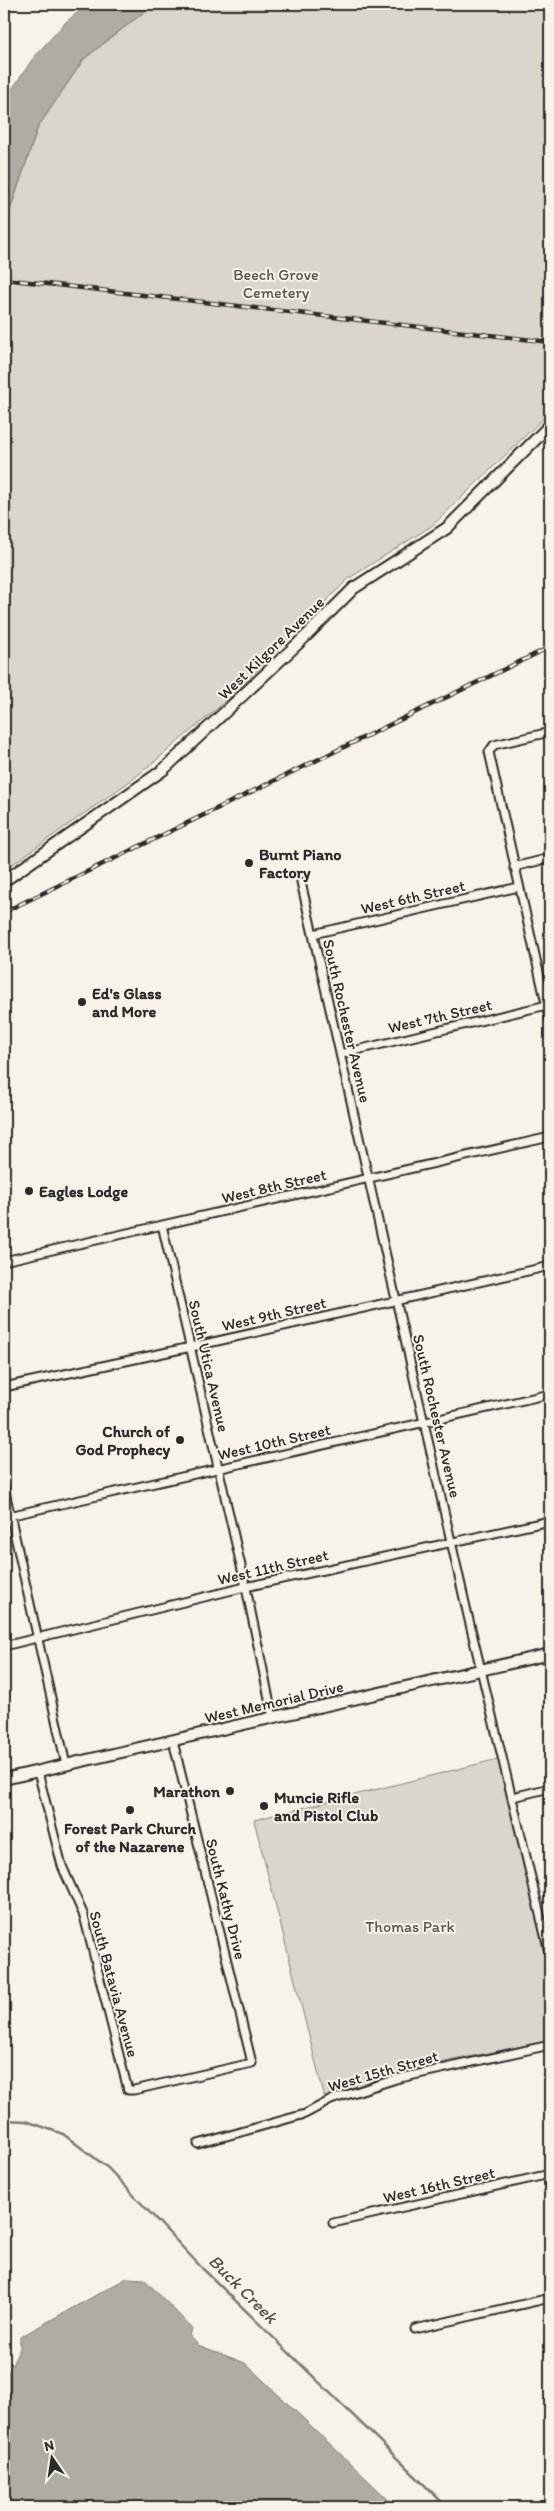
<svg xmlns="http://www.w3.org/2000/svg" width="554" height="2511" font-family="Itim,sans-serif">
<rect width="100%" height="100%" fill="#f7f3e8"/>
<filter id="ink" filterUnits="userSpaceOnUse"><feTurbulence type="fractalNoise" baseFrequency=".02" numOctaves="2"/><feDisplacementMap in="SourceGraphic" scale="10" xChannelSelector="R" yChannelSelector="G"/><feConvolveMatrix kernelMatrix="1 2 1 2 8 2 1 2 1" color-interpolation-filters="sRGB"/></filter>
<g filter="url(#ink)">
<path fill="#dad6cc" stroke="#82807c" d="M154 4H550V412L433 525 348 579 234 694 166 752 133 779 4 870V229L38 127 84 59Z
M498 1759 550 1972V2040C476 2057 395 2067 325 2099L254 1820Z"/>
<path fill="#afaca4" stroke="#7a7874" d="M88 4H154L84 59 38 127 4 228V101L34 57 66 22Z
M127 2278 144 2279 192 2328 190 2336 198 2345 245 2363 396 2507H4V2473L8 2469 4 2467V2382L20 2348V2337Z"/>
<g fill="none" stroke-linecap="round" stroke-linejoin="round">
<path stroke="#7a7874" stroke-width="2.5" d="M4 2120 26 2121 63 2134 108 2168 202 2268 447 2507"/>
<defs>
<path id="minor" d="M550 732 494 745 489 752 550 1021
M514 867 550 858
M301 882 468 1616 550 1956
M313 934 519 887
M340 1054 547 1005
M162 1225 245 1583 273 1718
M4 1261 550 1137
M4 1387 191 1347 550 1266
M4 1487 66 1765
M4 1517 550 1394
M4 1646 245 1587 550 1521
M38 1772 62 1866 84 1916 128 2090H134L252 2063 173 1741
M513 1797 550 1788
M198 2144 305 2114 331 2100 396 2079 550 2045
M333 2223 550 2174
M415 2329 550 2298"/>
<path id="secondary" d="M4 881 163 770 305 637 354 588 447 528 550 425
M4 1779 550 1654"/>
</defs>
<use href="#minor" stroke="#2b2b2b" stroke-width="11"/>
<use href="#secondary" stroke="#2b2b2b" stroke-width="14"/>
<use href="#minor" stroke="#f7f3e8" stroke-width="7"/>
<use href="#secondary" stroke="#f7f3e8" stroke-width="10"/>
<defs>
<path id="rail" d="M4 279 550 342
M4 912 550 647"/>
</defs>
<use href="#rail" stroke="#2b2b2b" stroke-width="4.5"/>
<use href="#rail" stroke="#f7f3e8" stroke-width="2.5" stroke-dasharray="8" stroke-linecap="butt"/>
</g>
</g>
<g fill="#2b2b2b" stroke="#f7f3e8" stroke-width="2">
<circle cx="249" cy="863" r="5"/>
<circle cx="82" cy="1002" r="5"/>
<circle cx="29" cy="1191" r="5"/>
<circle cx="180" cy="1440" r="5"/>
<circle cx="230" cy="1791" r="5"/>
<circle cx="264" cy="1806" r="5"/>
<circle cx="130" cy="1810" r="5"/>
</g>
<g text-anchor="middle" dominant-baseline="central" stroke-width="4" stroke-linejoin="round" paint-order="stroke">
<g font-size="16" fill="#575653" stroke="#f7f3e8">
<text x="276" y="274">Beech Grove<tspan x="276" dy="18">Cemetery</tspan></text>
<text x="410" y="1926">Thomas Park</text>
</g>
<g font-size="16" fill="#2b2b2b" stroke="#f7f3e8">
<text transform="translate(271 648) rotate(-44)">West Kilgore Avenue</text>
<text transform="translate(413 897) rotate(-13)">West 6th Street</text>
<text transform="translate(440 1016) rotate(-13)">West 7th Street</text>
<text transform="translate(347 1021) rotate(77)">South Rochester Avenue</text>
<text transform="translate(274 1186) rotate(-13)">West 8th Street</text>
<text transform="translate(274 1314) rotate(-13)">West 9th Street</text>
<text transform="translate(209 1366) rotate(77)">South Utica Avenue</text>
<text transform="translate(437 1416) rotate(77)">South Rochester Avenue</text>
<text transform="translate(274 1442) rotate(-13)">West 10th Street</text>
<text transform="translate(273 1567) rotate(-13)">West 11th Street</text>
<text transform="translate(274 1702) rotate(-13)">West Memorial Drive</text>
<text transform="translate(226 1899) rotate(76)">South Kathy Drive</text>
<text transform="translate(114 1984) rotate(75)">South Batavia Avenue</text>
<text transform="translate(383 2071) rotate(-16)">West 15th Street</text>
<text transform="translate(439 2185) rotate(-13)">West 16th Street</text>
</g>
<g font-size="16" font-weight="bold" fill="#2b2b2b" stroke="#f7f3e8" text-anchor="start">
<text x="259" y="854">Burnt Piano<tspan x="259" dy="18">Factory</tspan></text>
<text x="92" y="993">Ed's Glass<tspan x="92" dy="18">and More</tspan></text>
<text x="39" y="1191">Eagles Lodge</text>
<text x="170" y="1431" text-anchor="end">Church of<tspan x="170" dy="18">God Prophecy</tspan></text>
<text x="220" y="1791" text-anchor="end">Marathon</text>
<text x="274" y="1797">Muncie Rifle<tspan x="274" dy="18">and Pistol Club</tspan></text>
<text x="130" y="1828" text-anchor="middle">Forest Park Church<tspan x="130" dy="18">of the Nazarene</tspan></text>
</g>
<g font-size="18" font-style="italic" fill="#53524f" stroke="#f7f3e8">
<text transform="translate(243 2289) rotate(45)">Buck Creek</text>
</g>
</g>
<rect width="554" height="2511" fill="none" stroke="#f7f3e8" stroke-width="20"/>
<rect x="10" y="10" width="534" height="2491" fill="none" stroke="#2b2b2b" stroke-width="2" filter="url(#ink)"/>
<g transform="translate(52 2458) rotate(347)" stroke="#f7f3e8" stroke-width="4" paint-order="stroke">
<path d="M0-4L9 19L0 12L-9 19Z" fill="#2b2b2b"/>
<text y="-8" font-size="14" font-weight="bold" text-anchor="middle" fill="#2b2b2b">N</text>
</g>
</svg>
